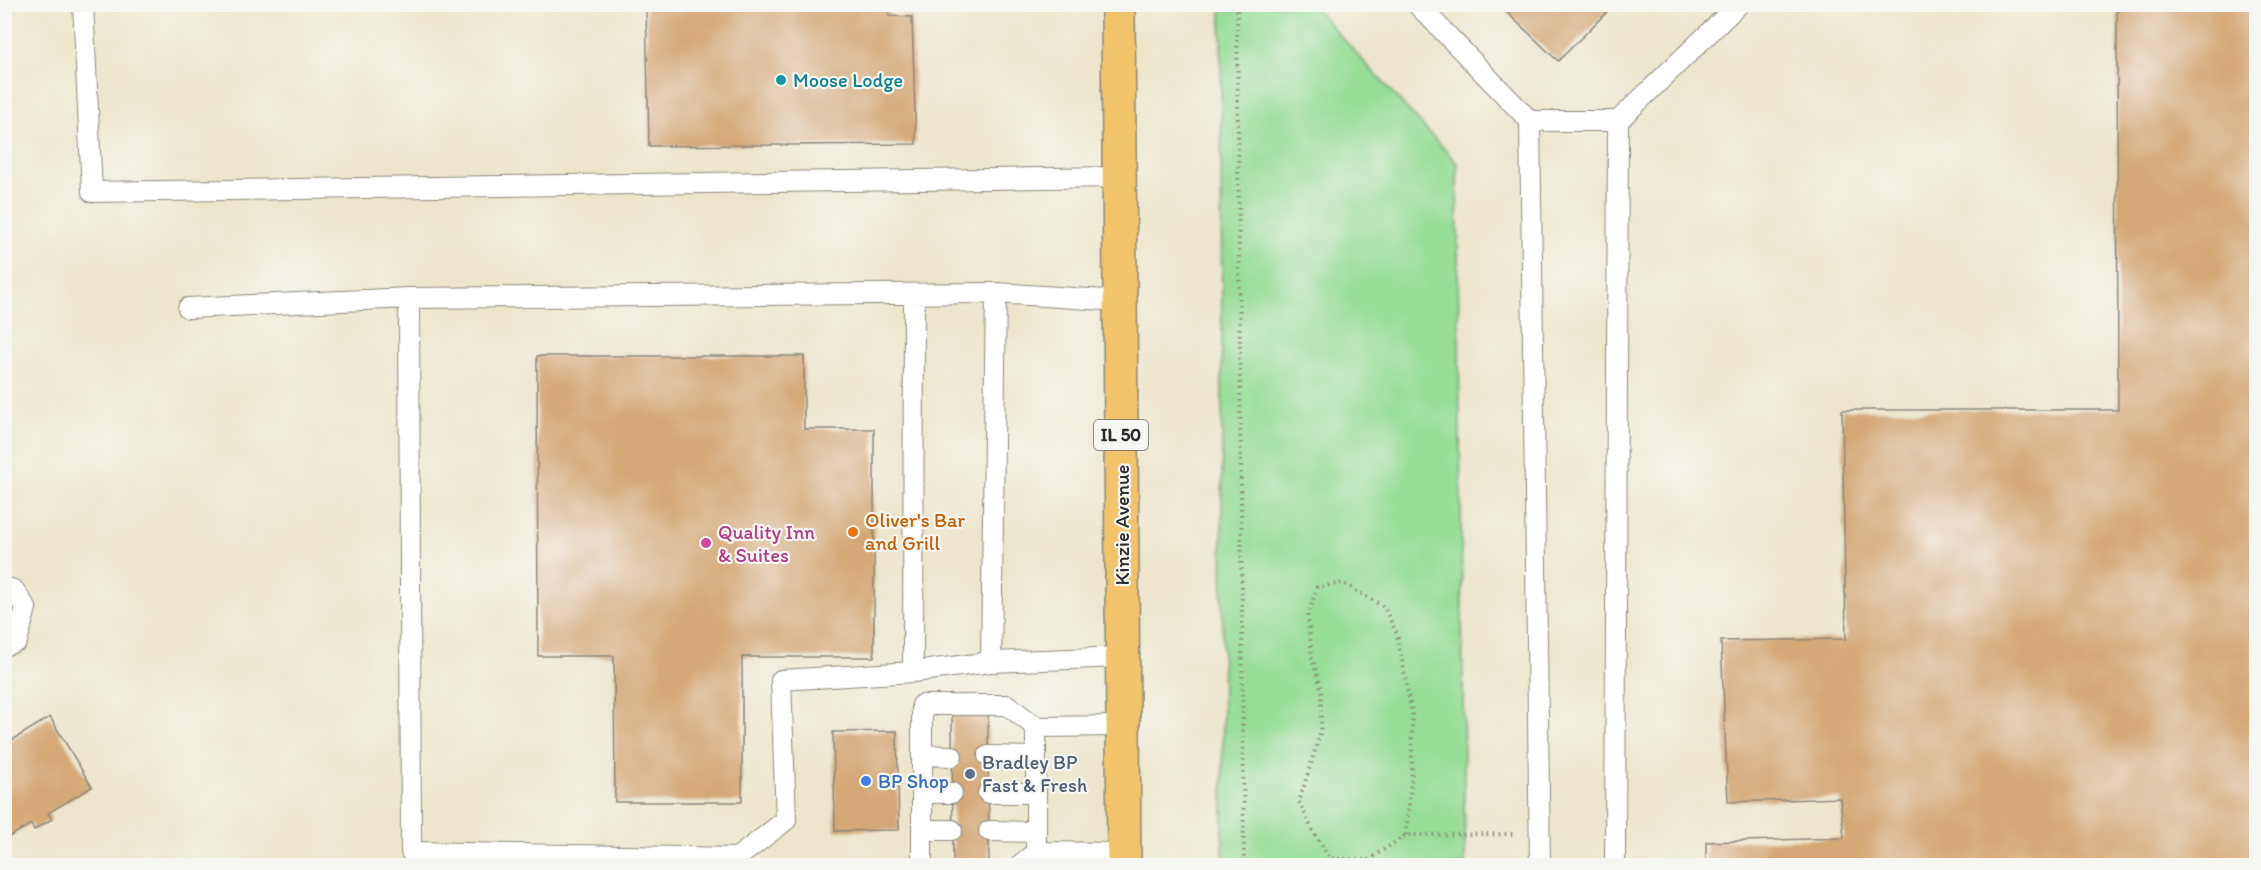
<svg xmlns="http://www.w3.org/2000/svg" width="2261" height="870" font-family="Itim,sans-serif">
<rect width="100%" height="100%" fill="#f6f6f2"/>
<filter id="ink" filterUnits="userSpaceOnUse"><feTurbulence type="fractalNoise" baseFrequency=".0167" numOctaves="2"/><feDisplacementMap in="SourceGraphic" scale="12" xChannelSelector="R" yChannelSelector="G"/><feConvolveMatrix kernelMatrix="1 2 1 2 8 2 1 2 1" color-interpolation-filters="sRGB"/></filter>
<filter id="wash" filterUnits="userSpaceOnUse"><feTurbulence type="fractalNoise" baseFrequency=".008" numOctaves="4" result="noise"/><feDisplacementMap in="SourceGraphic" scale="24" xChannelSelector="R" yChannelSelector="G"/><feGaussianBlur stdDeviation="1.35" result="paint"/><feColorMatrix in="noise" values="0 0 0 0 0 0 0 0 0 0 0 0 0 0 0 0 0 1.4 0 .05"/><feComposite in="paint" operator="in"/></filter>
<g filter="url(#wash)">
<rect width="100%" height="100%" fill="#ede6cc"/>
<path fill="#97dd96" stroke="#618460" stroke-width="1.5" d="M1221 5H1312L1457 163 1465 865H1223Z"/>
<g id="blocks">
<path fill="#d4a777" d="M646 4H889V16L912 17 916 144 649 146Z
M1498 4H1615L1558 61Z
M2117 4H2256V866H1706V842L1844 838 1840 798 1728 802 1721 641 1846 639 1842 410H2118Z
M537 356H804V429H874V657H742V802H615L614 656H538Z
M952 713H988L989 866H953Z
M50 717 92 787 48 813 52 819 34 830 31 824 4 840V745Z
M897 731 899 830 835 831 833 732Z"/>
</g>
</g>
<g filter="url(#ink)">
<use href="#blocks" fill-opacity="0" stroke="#8c887c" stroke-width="1.5"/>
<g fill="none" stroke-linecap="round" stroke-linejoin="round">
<defs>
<path id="service" d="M83 4 92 192 1120 177
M1417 4 1530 121H1618L1739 4
M1530 121 1540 866
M409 298 411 852 737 858 786 820 781 680 913 672 991 662 1123 657
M188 308 409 298 996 293 1120 301
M4 587 14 590 26 608 17 641 4 646
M991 662 996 293
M913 672 914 295
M1123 726 1036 727V852L1124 853
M922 755 952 756
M988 756 1036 757
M922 793H952
M988 793H1036
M922 830H952
M989 831 1036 832
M922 866V705H1007L1036 727
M1019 866 1036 852
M1615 866 1618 121"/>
<path id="primary" d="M1118 4 1124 866"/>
</defs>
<use href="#service" stroke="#8c887c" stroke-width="22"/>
<use href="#primary" stroke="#8c887c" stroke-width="36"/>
<path stroke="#8c887c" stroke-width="4" stroke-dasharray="1.5 4.5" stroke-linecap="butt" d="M1237 4 1244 866
M1406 835 1412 771V714L1397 634 1384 607 1343 583 1317 587 1308 616 1312 658 1321 689V731L1299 802 1314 833 1330 858 1368 860 1406 835 1515 834"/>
<use href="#service" stroke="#fff" stroke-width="20"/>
<use href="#primary" stroke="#f1c36a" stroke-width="33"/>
</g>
</g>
<circle fill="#0f9aa8" stroke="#f6f6f2" stroke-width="2" cx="781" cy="80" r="6"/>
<circle fill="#e8710a" stroke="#f6f6f2" stroke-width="2" cx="853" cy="532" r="6"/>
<circle fill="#d1479c" stroke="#f6f6f2" stroke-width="2" cx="706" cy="543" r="6"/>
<circle fill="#5c6f8a" stroke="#f6f6f2" stroke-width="2" cx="970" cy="774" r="6"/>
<circle fill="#3f7fe0" stroke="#f6f6f2" stroke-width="2" cx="866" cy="781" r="6"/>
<g text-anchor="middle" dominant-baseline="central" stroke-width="4.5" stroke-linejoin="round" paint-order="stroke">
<rect fill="#f6f6f2" stroke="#686867" stroke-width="1.5" x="1094" y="420" width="54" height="30" rx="4.5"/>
<g font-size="18" font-weight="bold" fill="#2b2b2b">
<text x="1121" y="435">IL 50</text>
</g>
<g font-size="20" fill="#0d838f" stroke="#f6f6f2" text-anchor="start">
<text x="793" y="80">Moose Lodge</text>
</g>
<g font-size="20" fill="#c56008" stroke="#f6f6f2" text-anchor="start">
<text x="865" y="520">Oliver's Bar<tspan x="865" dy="23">and Grill</tspan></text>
</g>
<g font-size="20" fill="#2b2b2b" stroke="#f6f6f2">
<text transform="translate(1122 525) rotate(-90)">Kinzie Avenue</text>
</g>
<g font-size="20" fill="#b23c85" stroke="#f6f6f2" text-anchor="start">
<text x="718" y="532">Quality Inn<tspan x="718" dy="23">&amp; Suites</tspan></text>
</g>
<g font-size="20" fill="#4e5e75" stroke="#f6f6f2" text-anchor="start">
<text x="982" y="762">Bradley BP<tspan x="982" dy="23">Fast &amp; Fresh</tspan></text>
</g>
<g font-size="20" fill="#366cbe" stroke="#f6f6f2" text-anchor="start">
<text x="878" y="781">BP Shop</text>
</g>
</g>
<rect width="2261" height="870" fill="none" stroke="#f6f6f2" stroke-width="24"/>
</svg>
